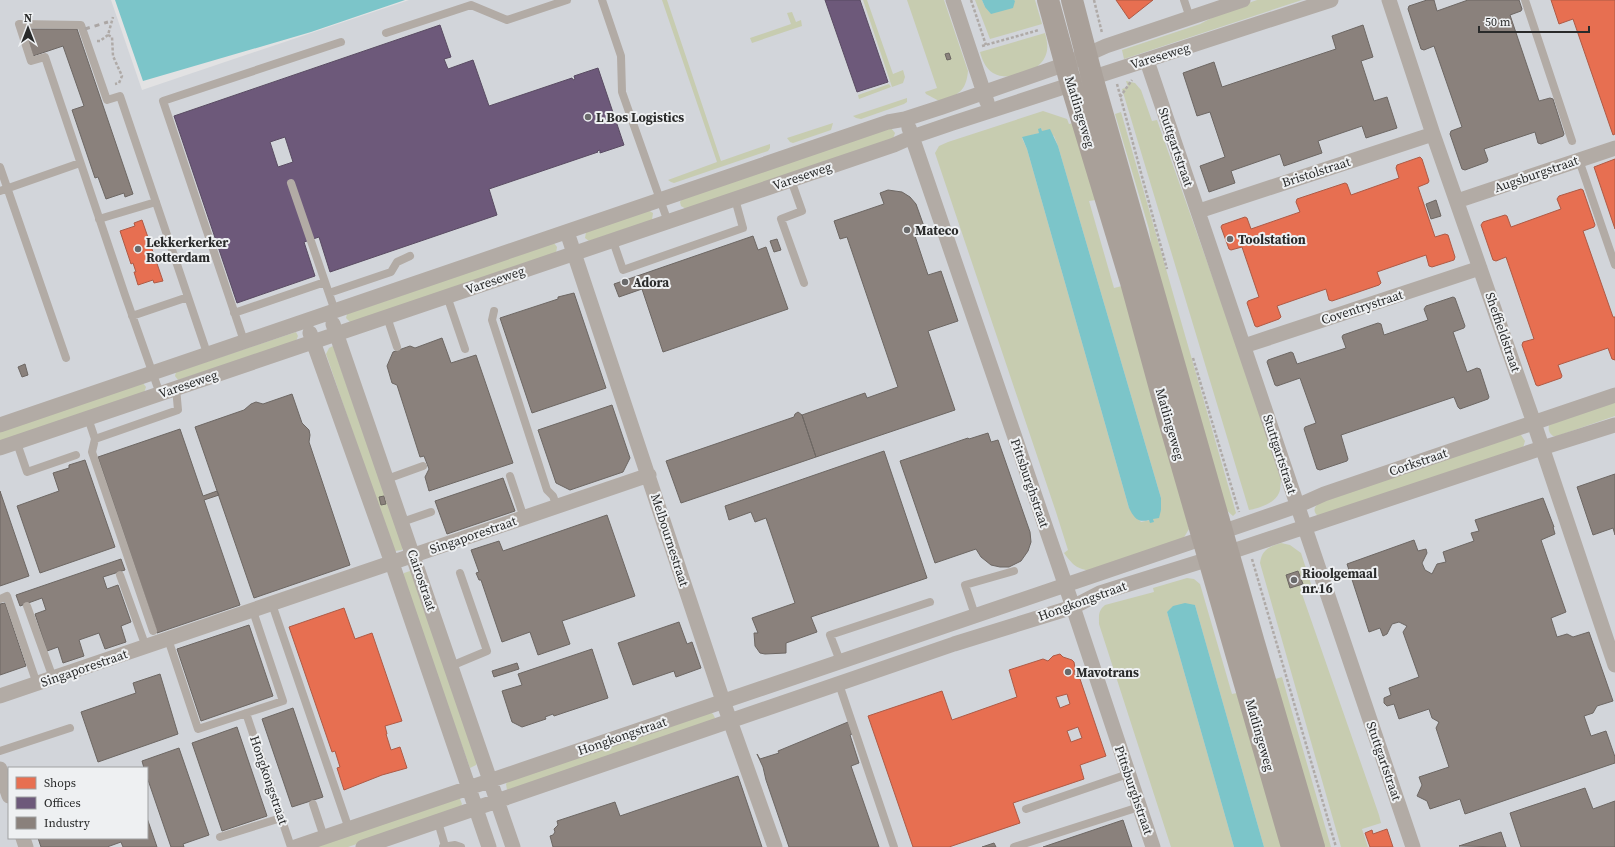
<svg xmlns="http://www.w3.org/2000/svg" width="1615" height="847" font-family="'Source Serif 4',serif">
<rect width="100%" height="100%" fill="#e2e2e3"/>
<path fill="#d2d5da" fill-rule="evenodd" d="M0 0H111L142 90 409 0H1615V847H0ZM9 768H147V838H9Z"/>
<path fill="#c7ccb0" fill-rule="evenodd" d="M662 0H667L721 161 770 144V148L768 151 674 183 671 182 668 180 717 162Z
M863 0H867L893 74 903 70 905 77 903 83 892 87Z
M907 0H944L968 71C966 92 958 94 941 102L926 94 925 92 937 88Z
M975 0H982L985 7 1014 0H1035L1042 24 990 39Z
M1257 0H1302L1124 59 1122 50 1200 24 1223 12Z
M792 12 796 22 801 20 802 26 752 43 750 38 791 24 787 13Z
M1045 33C1047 41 1049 49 1045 57 1038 73 1007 82 993 73 985 68 982 59 980 52Z
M1126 81 1135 83 1141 90 1152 121 1157 120 1257 403 1281 480C1280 484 1281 489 1279 493 1274 504 1259 508 1249 510L1122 89 1128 87Z
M889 84 891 87 859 99 858 95Z
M907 98V102L904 104 861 119 856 118 853 116Z
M1043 111 1067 119 1069 124 1078 122 1096 200 1089 201 1114 288 1126 285 1189 529 1183 539 1092 571C1076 569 1073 565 1064 553L1068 550 1056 512 935 153 939 146 948 142ZM1041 128 1042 131 1054 136 1058 146 1161 498V510L1150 523V520L1141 522 1129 508 1027 149 1022 138 1039 133Z
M1121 112 1236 513 1233 516 1224 508 1155 270 1149 229 1115 114Z
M833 123 831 130 793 143 790 142 787 138Z
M891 128 895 133 893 139 686 209 681 206 680 202 682 199Z
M648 210 653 213 652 220 589 241 585 238 586 232Z
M554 243 557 247 556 253 351 323 346 318 347 314Z
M296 332 298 336 296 341 178 380 175 376 176 372Z
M333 346 403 547 402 550 395 551 392 547 326 354 329 348Z
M143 383 146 387 144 393 0 443V429Z
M1615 401V416L1557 436H1553C1549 433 1548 430 1549 425Z
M1517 434 1521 435 1525 441 1523 448 1319 517C1313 512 1313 508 1319 503Z
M1281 543 1290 545 1301 553 1312 587 1301 591 1379 815 1381 823 1362 829 1368 847H1341L1260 563C1262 550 1268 547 1281 543Z
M410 571 415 574 478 760 476 765 470 768 402 578 404 573Z
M1187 578 1194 579 1200 584 1232 694 1242 692 1288 847H1264L1195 605 1167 612 1234 847H1171L1099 624C1099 615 1098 611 1105 605L1154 592 1153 588Z
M1282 677 1331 847H1319L1272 680Z
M709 711 713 714 715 718 713 722 507 790 506 784 510 779Z
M456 797 460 799 462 804 459 809 348 847H310Z"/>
<path fill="#7cc5c9" d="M115 0H405L311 32 143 81Z
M982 0H1014L1015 1 1013 8 991 14 985 7Z
M1041 128 1042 131 1050 129 1058 146 1161 498V510L1159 518 1153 519 1154 522 1150 523 1149 520C1138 523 1134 518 1129 508L1027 149 1022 137 1039 133 1038 129Z
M1185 603 1195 605 1264 847H1234L1167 612 1173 606Z"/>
<path fill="#e76f51" stroke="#ae5a45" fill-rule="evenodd" d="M1116 0H1153L1129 19Z
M1551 0H1615V134L1613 135 1573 19 1559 24Z
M1420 157 1422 159 1429 181 1428 183 1418 187 1435 237 1445 234 1448 235 1455 257 1454 260 1432 267 1429 266 1426 255 1377 272 1381 283 1379 285 1332 301 1329 300 1326 289 1277 306 1281 317 1279 319 1257 327 1255 326 1247 303 1248 301 1259 297 1242 247 1231 250 1229 249 1221 227 1222 225 1245 217 1247 218 1251 229 1300 212 1296 202 1297 199 1345 183 1347 184 1351 195 1399 178 1396 168 1397 165Z
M1615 159V229L1594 167Z
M1581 189 1583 190 1595 225 1594 227 1583 231 1613 317H1615V360L1612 359 1608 348 1558 365 1562 376 1561 378 1538 386 1536 385 1522 345 1523 342 1534 339 1506 257 1496 261 1493 260 1481 225 1483 222 1505 215 1507 216 1511 227 1561 209 1557 199 1559 196Z
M142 220 163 281 154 283 153 280 138 285 134 272H136L133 263 131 264 120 231 135 226 134 223Z
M344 608 355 639 372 633 402 721 385 726 387 734H386L391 750 400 747 407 768 382 775 344 790 337 768 340 767 335 751 332 752 289 627Z
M1060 654 1063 657 1072 660 1074 662 1075 668 1074 674 1079 676 1106 756 1080 765 1084 779 1013 803 1020 823 949 847H913L868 716 942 691 952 720 1017 697 1009 670 1043 659 1048 661 1053 656ZM1067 694 1070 704 1060 708 1056 697ZM1078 727 1082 738 1071 742 1067 731Z
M1387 829 1393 847H1370L1365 833 1372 830 1373 834Z"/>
<path fill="#6d597a" stroke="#594b62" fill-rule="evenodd" d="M825 0H860L888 82 857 92Z
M440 25 451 57 444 59 448 69 473 60 489 106 572 78 573 80 575 79 574 76 598 68 624 145 600 153V150L597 151 598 152 489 189 497 215 330 272 319 237 304 242 315 276 237 303 174 116ZM285 137 293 162 278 167 270 142Z"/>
<path fill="#8a817c" stroke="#6d6763" d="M1427 0H1434L1437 11 1468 0H1519L1522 9 1521 11 1510 15 1539 101 1550 98 1553 99 1564 134 1563 136 1541 144 1538 143 1535 132 1484 149 1488 160 1487 162 1465 170 1462 169 1450 134 1451 131 1462 127 1434 46 1424 50 1421 49 1408 9 1409 6Z
M1363 25 1373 57 1361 61 1374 101 1387 97 1397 128 1366 138 1362 126 1318 141 1322 153 1284 166 1280 154 1231 171 1235 183 1209 192 1200 166 1225 157 1210 112 1197 116 1183 73 1214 62 1222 87 1336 49 1332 36Z
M24 29H77L133 194 125 197 124 193 106 199 98 177 95 178 72 110 84 106 63 46 33 56Z
M949 53 951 59 947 60 945 54Z
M888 190 902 192 910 197 916 204 926 232 915 236 928 275 941 271 958 321 928 331 955 410 816 457 802 415 865 393 867 398 898 387 847 237 840 239 834 221 884 204 880 193Z
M1436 200 1441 216 1431 219 1426 204Z
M753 236 758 250 766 247 788 309 663 352 642 289 619 297 614 284Z
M777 239 781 250 774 252 770 241Z
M574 293 606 388 532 413 500 318 558 299V297Z
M1453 297 1455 298 1465 326 1464 328 1453 332 1467 372 1477 368 1480 369 1489 397 1488 399 1460 409 1458 407 1454 397 1341 435 1348 459 1347 461 1320 470 1317 469 1304 429 1305 427 1316 423 1300 378 1277 386 1275 385 1267 362 1268 360 1291 352 1293 353 1297 364 1346 348 1342 337 1343 335 1378 323 1381 324 1384 335 1428 320 1424 309 1426 306Z
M442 338 451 363 476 355 513 463 429 491 425 477 429 469 424 456 420 457 397 385 392 383 387 366 393 352 410 346 415 348Z
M25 364 28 375 22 377 18 367Z
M292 394 302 423 309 430 310 435 309 442 350 565 254 598 195 427 244 410 251 404 256 402 263 404Z
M612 405 630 458 623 472 570 490 556 483 538 430Z
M798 412 802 415 816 457 681 503 666 461 794 417 795 414Z
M180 429 203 496 217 491 219 495 204 500 240 605 157 633 98 457Z
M988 433 991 442 998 440 1030 532 1031 542 1028 551 1021 561 1009 567H1000L991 565 981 557 976 549 935 563 900 461 968 438 969 439Z
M884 451 927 578 811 617 817 632 786 643V653L765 654 760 653 755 646 754 633H758L752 618 795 603 766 518 755 522 751 512 729 520 725 506Z
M85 460 115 547 40 573 17 506 59 491 53 473 69 468V465Z
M1615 474V535L1613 528 1593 535 1577 487Z
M503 478 515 511 447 534 435 501Z
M0 491 29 576 0 586Z
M384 496 386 504 381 505 379 497Z
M1543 498 1554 527H1553L1555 534 1541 540 1566 612 1551 618 1557 637 1567 634 1573 637 1589 632 1613 701 1597 706 1593 713 1584 716 1591 736 1606 731 1615 757V763L1465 814 1460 799 1430 809 1427 801 1417 796 1422 785 1419 777 1449 767 1436 728 1439 722 1432 718 1429 709 1399 719 1394 704 1387 706 1384 703V698L1391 695 1389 688 1419 677 1403 632 1407 626 1399 622 1392 624 1387 634 1383 636 1380 628 1369 632 1347 564 1414 540 1418 551 1426 549 1427 553 1422 563 1425 570 1432 574 1437 564 1446 562 1443 552 1474 541 1471 533 1479 531 1475 520Z
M607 515 635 596 562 621 570 644 538 655 530 632 502 642 481 580H479L476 573 479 572 471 550 499 541 503 551Z
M121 559 125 570 103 577 107 589 118 585 131 622 121 626 126 642 105 649 99 633 79 640 84 656 63 663 58 647 47 651 35 614 46 610 42 598 20 606 16 595Z
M1298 571 1303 584 1290 588 1286 575Z
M5 603 26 666 0 675V604Z
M679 622 687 644 692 642 701 668 676 677 674 671 633 685 618 643Z
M249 625 273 696 201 721 177 649Z
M592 649 608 698 554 716 553 714 545 717 546 719 522 727 512 722 502 691 522 685 518 674Z
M517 663 519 669 494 677 492 671Z
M160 674 178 734 98 762 81 712 136 693 133 683Z
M293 708 323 797 292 807 262 719Z
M848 722 852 734 850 735 859 763 851 766 879 847H789L766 780 763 767 757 754 760 759 779 753 778 751Z
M237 727 267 816 222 831 192 743Z
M179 748 209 835 183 844 184 847H171L147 777V768H144L142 761Z
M738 776 762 847H553L550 836 553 835 555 832 554 829 558 825 557 821 615 802 620 816Z
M1585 788 1593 809 1615 801V847H1521L1510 813Z
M147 818 157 847H123L121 842 107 847H41L38 838H147Z
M1123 820 1132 847H1043Z
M1501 832 1506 847 1459 846Z
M994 843 996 847H982Z"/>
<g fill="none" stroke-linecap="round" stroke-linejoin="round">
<path stroke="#afaaa7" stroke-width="2.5" stroke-dasharray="3 2" stroke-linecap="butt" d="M971 0 986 45
M1094 0 1102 33
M108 35 112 37 113 56 122 76 119 83 115 84
M97 41H100L108 35 113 17
M982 46 1039 30
M1117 84 1167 269
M1120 97 1132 80
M1193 358 1239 512
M1252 559 1336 847"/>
<path stroke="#b2aba5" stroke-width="8" d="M602 0 621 56 622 92 668 222
M1184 0 1190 18
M1525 0 1572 141
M386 33 471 5 507 20 567 0
M1579 160 1615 265
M0 167 66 358
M791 180 802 211 781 219 804 283
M291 183 335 311
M0 191 80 163
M99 219 156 202
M613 241 623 270 743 228 735 199
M329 293 391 272 397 262 410 256
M447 296 465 349
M494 311 492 320 547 490 553 496 557 507
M234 313 325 282
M132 316 188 297
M387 317 397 347
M244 341 163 101 341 42
M160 394 125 295 45 57 31 61 19 24 81 25 107 100 120 96 207 353
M88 418 95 439 178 410 176 388
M95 439 92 452 153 631
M17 443 27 472 76 455
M510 476 524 518
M387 479 423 466
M402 522 431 512
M120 575 146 647
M0 599 7 596 37 684
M272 604 349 829
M27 606 53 678
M975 615 965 585 1014 571
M168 639 198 729 283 701 253 611
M840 661 830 635 930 602
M451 666 487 651 460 573
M839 684 894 847
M246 713 291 847
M0 751 70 728
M313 804 324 837
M1026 809 1128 774
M438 822 445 846
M220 837 281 818
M443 847 455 845 461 847
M1014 847 1139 807"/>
<path stroke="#b2aba5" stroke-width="15" d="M953 0 987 102
M1389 0 1433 134 1534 423 1615 665
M1147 61 1413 847
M909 128 1073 607 1153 847
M1457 201 1615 148
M1199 211 1433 134
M567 232 723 701 775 847
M333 324 513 847
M310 333 392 563 489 847
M1244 346 1480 268
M0 425 888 122 905 119 942 107 1066 64 1106 46 1243 0
M0 448 894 145 912 137 953 123 1331 0
M0 696 649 475
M0 769 9 796
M23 838 26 847
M295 847 1242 525 1297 506 1324 494 1615 395
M363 847 954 644 1073 607 1100 593 1209 559 1542 448 1615 425"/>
<path stroke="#a9a099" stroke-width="22" d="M1048 0 1071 84 1131 282 1167 414 1292 847
M1072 0 1092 77 1254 643 1314 847"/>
<path stroke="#aba6a4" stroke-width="3" stroke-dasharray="5 5" stroke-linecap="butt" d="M85 29 108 22"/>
</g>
<g fill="#6a6a6b" stroke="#eef0f2" stroke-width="1.5">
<circle cx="588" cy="117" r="4"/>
<circle cx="907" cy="230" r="4"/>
<circle cx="1230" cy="239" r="4"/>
<circle cx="138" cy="249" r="4"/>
<circle cx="625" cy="282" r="4"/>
<circle cx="1294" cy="580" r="4"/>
<circle cx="1068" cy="672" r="4"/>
</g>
<g text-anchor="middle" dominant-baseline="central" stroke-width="4" stroke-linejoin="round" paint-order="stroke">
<g font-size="13" fill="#292a2a" stroke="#eef0f2">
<text transform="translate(1160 56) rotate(-17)">Vareseweg</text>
<text transform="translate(1080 112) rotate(73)">Matlingeweg</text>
<text transform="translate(1176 147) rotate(71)">Stuttgartstraat</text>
<text transform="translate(1316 172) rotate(-18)">Bristolstraat</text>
<text transform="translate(1536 174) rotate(-19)">Augsburgstraat</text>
<text transform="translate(802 176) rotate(-19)">Vareseweg</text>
<text transform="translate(495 280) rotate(-19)">Vareseweg</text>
<text transform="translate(1362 307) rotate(-18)">Coventrystraat</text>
<text transform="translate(1503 332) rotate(71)">Sheffieldstraat</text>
<text transform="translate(188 384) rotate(-19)">Vareseweg</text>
<text transform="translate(1170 424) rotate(74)">Matlingeweg</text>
<text transform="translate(1280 454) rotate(72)">Stuttgartstraat</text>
<text transform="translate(1418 462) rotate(-19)">Corkstraat</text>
<text transform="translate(1030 483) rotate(71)">Pittsburghstraat</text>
<text transform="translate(473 535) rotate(-19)">Singaporestraat</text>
<text transform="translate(670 540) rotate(72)">Melbournestraat</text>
<text transform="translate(422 580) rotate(71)">Cairostraat</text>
<text transform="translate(1082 601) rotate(-20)">Hongkongstraat</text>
<text transform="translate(84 668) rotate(-19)">Singaporestraat</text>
<text transform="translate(1260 735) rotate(74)">Matlingeweg</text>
<text transform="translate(622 736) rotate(-19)">Hongkongstraat</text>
<text transform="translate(1384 761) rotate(71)">Stuttgartstraat</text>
<text transform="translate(269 780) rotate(71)">Hongkongstraat</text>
<text transform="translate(1134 790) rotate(71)">Pittsburghstraat</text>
</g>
<g font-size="13" font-weight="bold" fill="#292a2a" stroke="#eef0f2" text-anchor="start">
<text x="596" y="117">L Bos Logistics</text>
<text x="915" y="230">Mateco</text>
<text x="1238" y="239">Toolstation</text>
<text x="146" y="242">Lekkerkerker<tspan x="146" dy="15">Rotterdam</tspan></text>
<text x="633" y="282">Adora</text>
<text x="1302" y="573">Rioolgemaal<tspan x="1302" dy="15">nr.16</tspan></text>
<text x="1076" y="672">Mavotrans</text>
</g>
</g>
<rect x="8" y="767" width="140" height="72" fill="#eef0f2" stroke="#9fa1a2"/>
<rect x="16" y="777" width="20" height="12" fill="#e76f51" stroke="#9fa1a2"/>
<text x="44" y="787" font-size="12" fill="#292a2a">Shops</text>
<rect x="16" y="797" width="20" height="12" fill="#6d597a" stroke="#9fa1a2"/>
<text x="44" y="807" font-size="12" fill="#292a2a">Offices</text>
<rect x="16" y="817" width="20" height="12" fill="#8a817c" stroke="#9fa1a2"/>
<text x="44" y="827" font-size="12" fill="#292a2a">Industry</text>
<g transform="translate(28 28)" stroke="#eef0f2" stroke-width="3" paint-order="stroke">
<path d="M0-3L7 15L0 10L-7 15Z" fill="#292a2a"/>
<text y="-6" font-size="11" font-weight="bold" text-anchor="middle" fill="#292a2a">N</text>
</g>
<path d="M1479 26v6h110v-6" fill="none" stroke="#292a2a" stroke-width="2"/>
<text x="1485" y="26" font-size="12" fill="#292a2a" stroke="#eef0f2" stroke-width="3" paint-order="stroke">50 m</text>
</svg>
